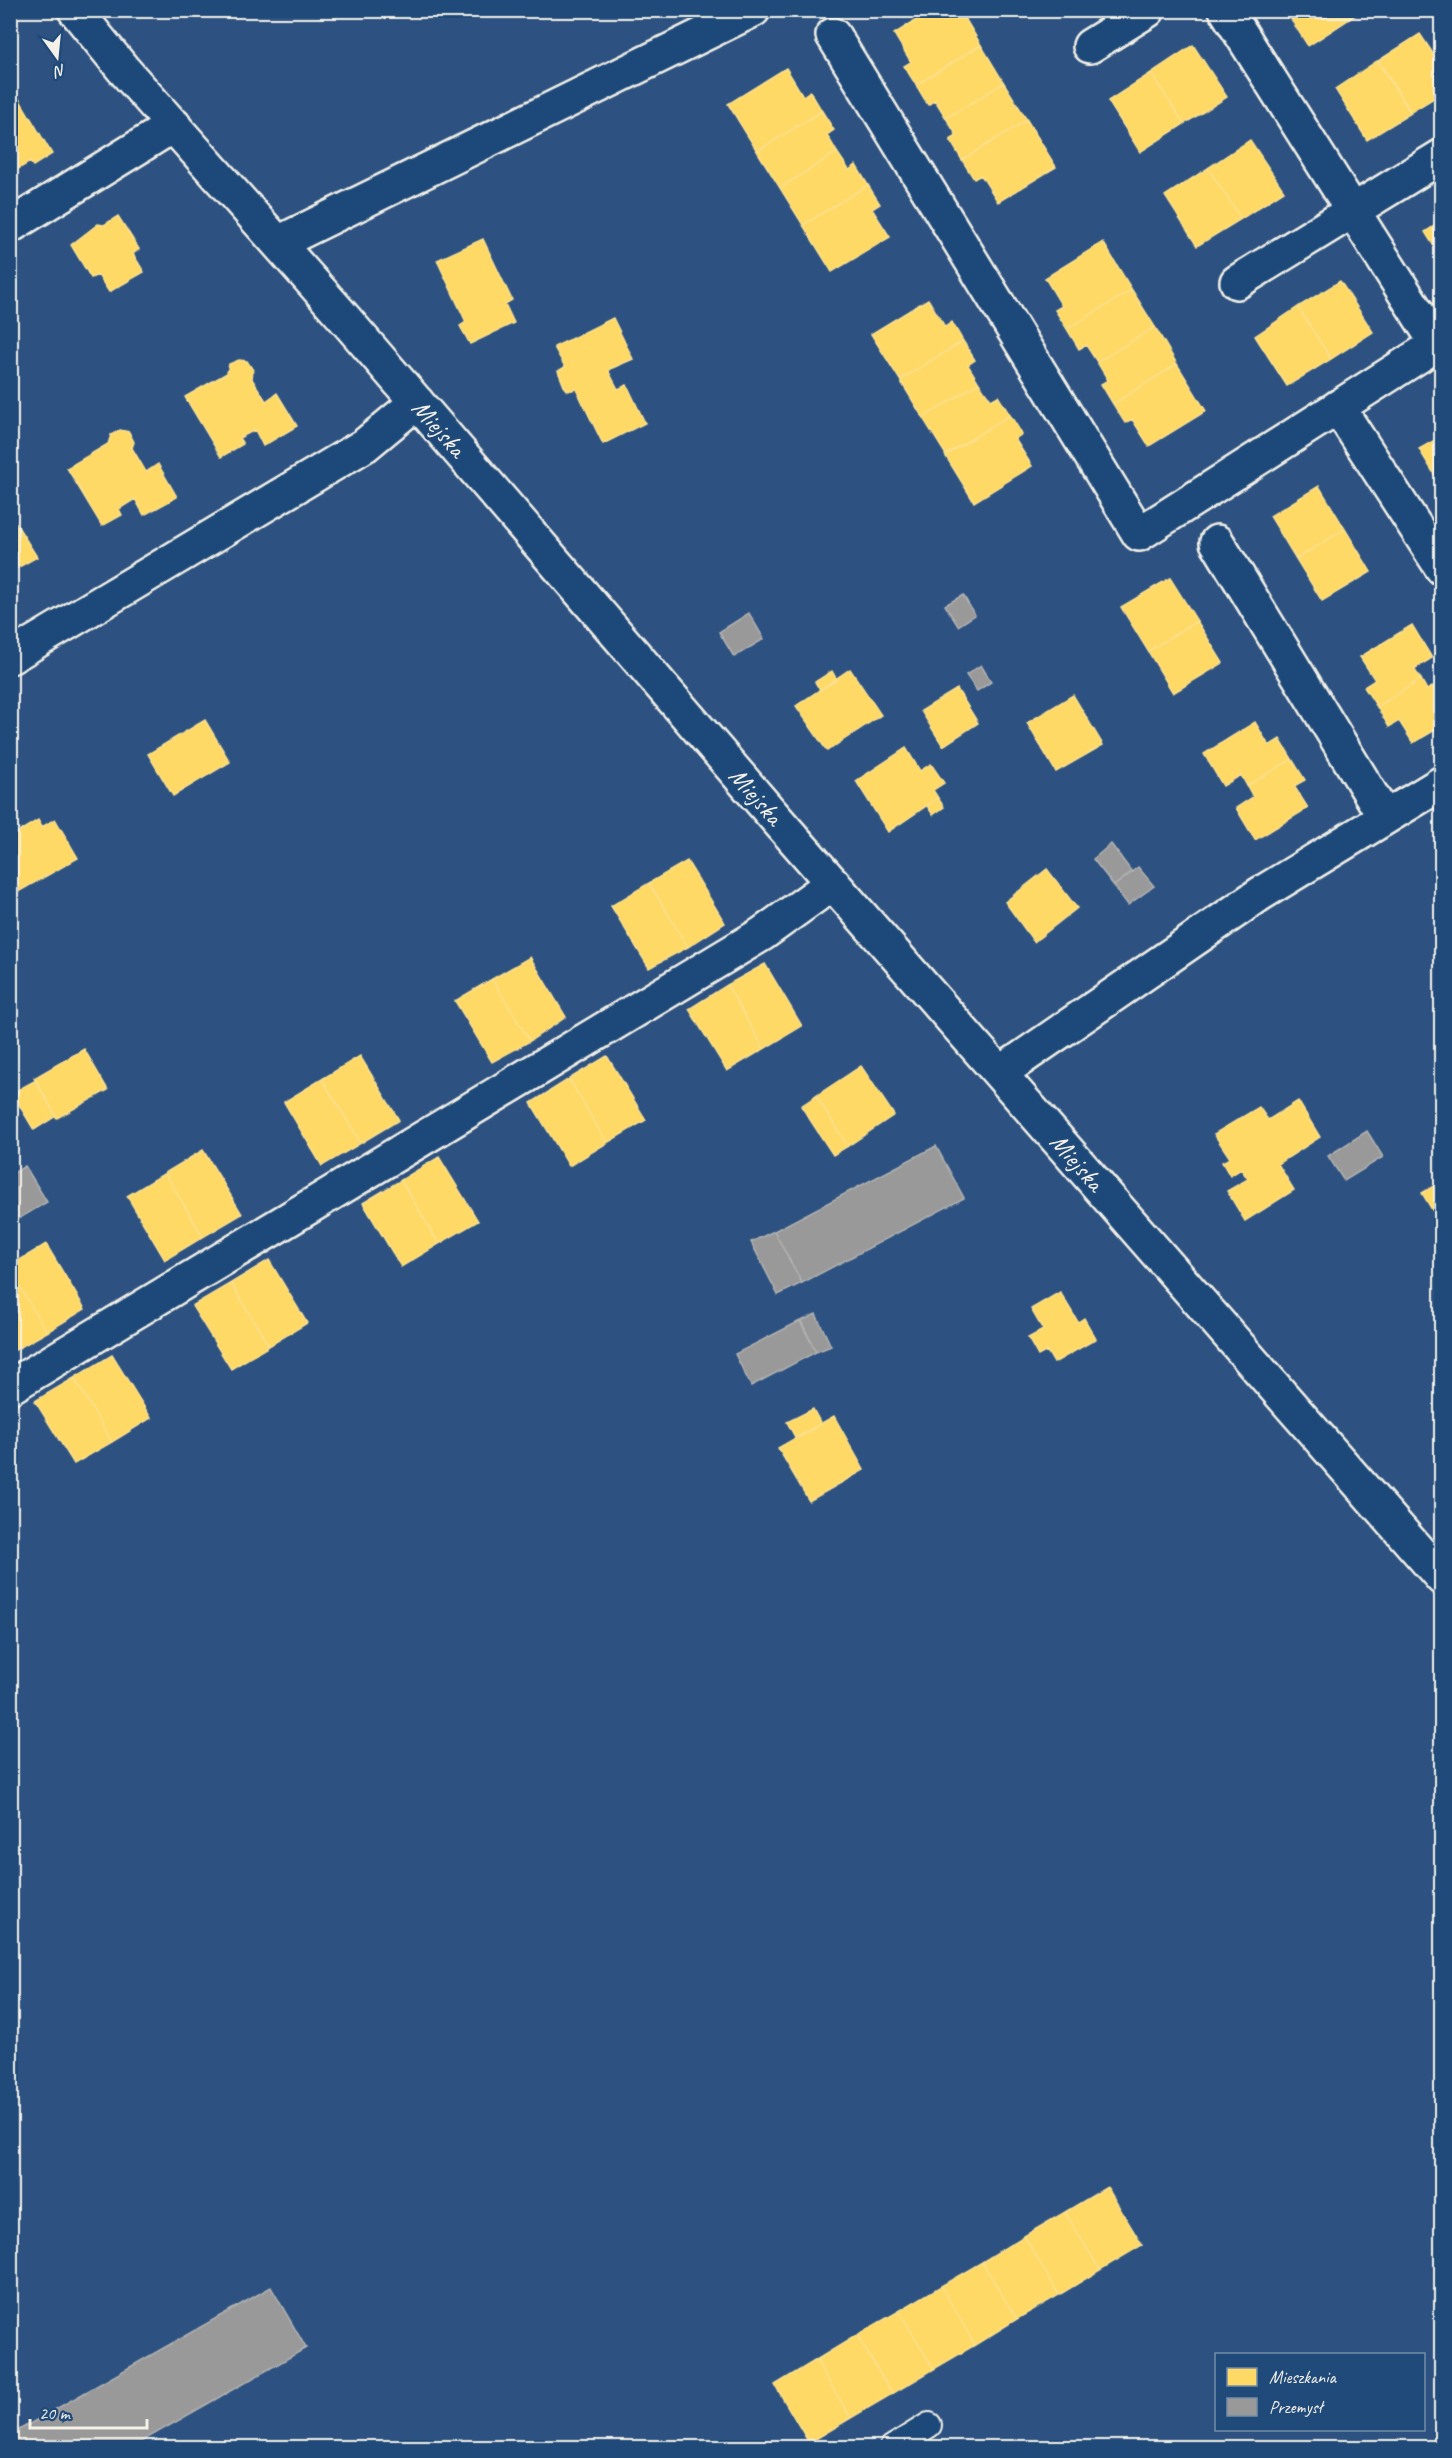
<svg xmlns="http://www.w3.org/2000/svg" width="1452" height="2458" font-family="Caveat,sans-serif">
<rect width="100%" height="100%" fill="#2d5281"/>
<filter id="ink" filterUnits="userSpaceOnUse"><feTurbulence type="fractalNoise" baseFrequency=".0167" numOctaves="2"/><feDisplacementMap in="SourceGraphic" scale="12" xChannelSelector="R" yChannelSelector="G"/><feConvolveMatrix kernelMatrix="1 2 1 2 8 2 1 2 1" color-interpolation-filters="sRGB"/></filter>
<g filter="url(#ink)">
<path fill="#ffd966" stroke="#fce08d" stroke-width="1.5" d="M932 10H960L981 45 916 85 904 66 911 62 894 34Z
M1285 10H1346L1351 18 1308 46Z
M1346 10H1364L1351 18Z
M1420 34 1442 67V93L1411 112 1378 61Z
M981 45 1004 83 946 118 935 100 928 105 916 85Z
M1193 45 1227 97 1184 124 1151 73Z
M1377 61 1411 113 1367 140 1335 89Z
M786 68 803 96 810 91 822 111 757 151 728 104Z
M1151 73 1184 124 1140 152 1108 101Z
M1004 83 1027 120 962 160 950 140 957 136 946 118Z
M18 97 52 154 33 166 30 162 13 172 10 168V102Z
M822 111 834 130 827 135 837 152 780 188 757 151Z
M1027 120 1056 167 998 202 981 175 974 179 962 160Z
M1250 140 1284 191 1241 219 1208 168Z
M837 152 849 170 856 165 868 185 803 225 780 188Z
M1208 168 1241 219 1197 246 1165 196Z
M868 185 880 204 872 209 890 237 832 272 803 225Z
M118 216 139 249 133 254 144 272 109 292 98 275 91 278 71 245 98 224 104 225Z
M1442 221V259L1425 232Z
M483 239 512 300 505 304 514 323 470 344 460 326 466 322 437 260Z
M1103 242 1132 290 1067 329 1055 310 1062 306 1045 278Z
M1340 281 1373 332 1331 359 1298 307Z
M1132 290 1155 327 1097 362 1086 345 1079 349 1067 329Z
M928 299 945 327 952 322 963 341 900 380 871 334Z
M1298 307 1331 359 1287 386 1255 336Z
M613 318 633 359 610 369 609 372 618 389 627 385 645 423 603 444 576 389 568 391 564 386 558 371 565 367 554 347Z
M1155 327 1177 364 1113 404 1101 384 1108 380 1097 362Z
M963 341 975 360 968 365 979 383 923 418 900 380Z
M239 360 247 361 253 370 252 379 266 401 277 393 297 426 263 446 255 430 239 438 243 444 221 457 185 397 227 373 229 364Z
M1177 364 1206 411 1149 446 1132 419 1125 423 1113 404Z
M979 383 991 400 998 396 1010 415 946 455 923 418Z
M1010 415 1022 434 1015 439 1032 466 974 502 945 455Z
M120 430 129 432 134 442 132 448 146 472 158 464 177 497 144 515 135 499 119 509 122 515 102 526 67 468 108 444 111 435Z
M1442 436V487L1419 449Z
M1319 486 1345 529 1296 559 1270 516Z
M10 514 37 557 10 572Z
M1345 529 1371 572 1322 601 1296 559Z
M1170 578 1197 621 1148 651 1121 607Z
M1197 621 1223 663 1173 693 1148 651Z
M1412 625 1432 658 1414 669 1421 679 1377 707 1364 687 1375 680 1360 657Z
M850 669 881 715 827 751 796 706Z
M832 671 837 680 820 690 815 682Z
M1421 679 1427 690 1442 681V726L1413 743 1399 721 1389 727 1377 707Z
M957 689 978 723 943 746 921 711Z
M1073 695 1103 745 1056 772 1027 723Z
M205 720 230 762 173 796 148 754Z
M1255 722 1269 746 1280 739 1292 759 1247 786 1241 775 1223 786 1204 754Z
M906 748 920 771 931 764 944 783 933 790 938 798 888 832 856 781Z
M1292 759 1305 780 1294 786 1308 808 1255 840 1236 808 1253 797 1247 786Z
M938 798 944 807 933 815 927 806Z
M55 819 78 858 18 892 10 880V837L38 820 42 827Z
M687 861 725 923 688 947 649 883Z
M1047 869 1077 908 1034 942 1005 902Z
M649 883 688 947 649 968 611 906Z
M530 957 566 1017 530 1041 492 979Z
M765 964 802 1026 764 1049 727 985Z
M492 979 530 1041 492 1062 455 1001Z
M727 985 764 1049 727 1071 689 1009Z
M84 1049 108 1090 57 1118 34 1078Z
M360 1056 399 1120 361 1143 322 1079Z
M607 1056 646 1120 607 1143 569 1079Z
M861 1066 894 1115 848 1146 816 1096Z
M322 1079 361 1143 322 1166 284 1102Z
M569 1079 607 1143 569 1166 531 1103Z
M36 1080 56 1116 34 1130 12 1093Z
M816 1096 848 1146 833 1155 801 1106Z
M1298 1101 1320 1137 1278 1164 1294 1190 1245 1221 1227 1191 1248 1179 1241 1169 1230 1176 1222 1162 1230 1158 1214 1134 1259 1107 1268 1120Z
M203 1150 242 1214 203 1237 165 1173Z
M439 1157 478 1221 439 1244 401 1180Z
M165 1173 203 1237 165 1260 127 1196Z
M401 1180 439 1244 401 1267 363 1203Z
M1442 1181V1210L1434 1213 1422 1193Z
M46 1244 85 1309 47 1332 10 1271V1266Z
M269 1260 307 1323 269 1346 231 1283Z
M10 1271 47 1332 10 1353Z
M231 1283 269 1346 231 1369 192 1306Z
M1060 1292 1078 1322 1084 1318 1096 1339 1054 1363 1047 1351 1038 1356 1028 1338 1043 1330 1031 1309Z
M112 1355 151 1418 112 1442 74 1378Z
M74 1378 112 1442 74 1464 35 1401Z
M813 1409 821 1424 796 1439 787 1422Z
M834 1416 864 1470 809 1501 778 1448Z
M1107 2187 1142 2245 1100 2270 1065 2212Z
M1065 2212 1100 2270 1059 2295 1024 2236Z
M1024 2236 1059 2295 1017 2319 982 2262Z
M982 2262 1017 2319 975 2345 941 2286Z
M941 2286 975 2345 934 2369 899 2311Z
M899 2311 934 2369 892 2394 857 2335Z
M857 2335 892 2394 851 2418 816 2360Z
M816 2360 851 2418 809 2443 775 2385Z"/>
<path fill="#999" stroke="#b4b3b1" stroke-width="1.5" d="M963 595 975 615 958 626 945 605Z
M749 613 764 639 734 657 719 632Z
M981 665 991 682 977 691 966 675Z
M1111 844 1132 872 1114 886 1093 859Z
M1138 867 1154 886 1128 905 1114 886Z
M1367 1131 1383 1157 1344 1181 1328 1156Z
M936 1146 964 1198 802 1283 774 1231Z
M25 1166 47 1202 10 1224V1175Z
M774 1231 802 1283 778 1295 751 1242Z
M816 1314 831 1346 816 1352 801 1321Z
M800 1321 816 1352 751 1386 735 1354Z
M271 2287 306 2348 130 2448H10V2435Z"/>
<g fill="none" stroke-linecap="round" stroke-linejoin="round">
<defs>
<path id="service" d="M892 2448 929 2425"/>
<path id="minor" d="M75 10 123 69 339 312 772 814 1442 1578
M1226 10 1437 344
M833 35 1139 534 1442 341
M1090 46 1148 10
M10 226 174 125
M278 243 753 10
M1237 282 1442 156
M1338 407 1442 568
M1217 542 1384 816
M10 657 365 445 417 402
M1000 1073 1260 894 1442 783
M10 1387 762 934 833 883"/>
</defs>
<use href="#service" stroke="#f4f1e8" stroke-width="28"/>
<use href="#minor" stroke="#f4f1e8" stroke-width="38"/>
<use href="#service" stroke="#1f4a7a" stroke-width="24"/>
<use href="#minor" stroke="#1f4a7a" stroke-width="33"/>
</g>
</g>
<g text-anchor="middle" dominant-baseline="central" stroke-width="6" stroke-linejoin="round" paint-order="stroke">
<g font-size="26" fill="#f4f1e8" stroke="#1f4a7a">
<text transform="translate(439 428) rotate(49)">Miejska</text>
<text transform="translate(756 796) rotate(49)">Miejska</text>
<text transform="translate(1077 1162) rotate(49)">Miejska</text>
</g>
</g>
<rect width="1452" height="2458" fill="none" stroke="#1f4a7a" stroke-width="36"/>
<rect x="18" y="18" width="1416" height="2422" fill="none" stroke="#f4f1e8" stroke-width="2" filter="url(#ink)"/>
<rect x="1215" y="2353" width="210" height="78" fill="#1f4a7a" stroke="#748da6" stroke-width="1.5"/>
<rect x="1227" y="2368" width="30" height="18" fill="#ffd966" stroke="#748da6" stroke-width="1.5"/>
<text x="1269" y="2383" font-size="18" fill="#f4f1e8">Mieszkania</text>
<rect x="1227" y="2398" width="30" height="18" fill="#999999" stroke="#748da6" stroke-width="1.5"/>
<text x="1269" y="2413" font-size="18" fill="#f4f1e8">Przemysł</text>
<g transform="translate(57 57) rotate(165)" stroke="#1f4a7a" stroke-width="4.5" paint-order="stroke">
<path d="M0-4.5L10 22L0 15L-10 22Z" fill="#f4f1e8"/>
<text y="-9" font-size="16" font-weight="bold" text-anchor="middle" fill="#f4f1e8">N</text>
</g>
<path d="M30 2419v9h117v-9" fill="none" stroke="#f4f1e8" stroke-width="3"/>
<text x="39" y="2419" font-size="18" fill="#f4f1e8" stroke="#1f4a7a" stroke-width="4.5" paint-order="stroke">20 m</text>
</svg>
